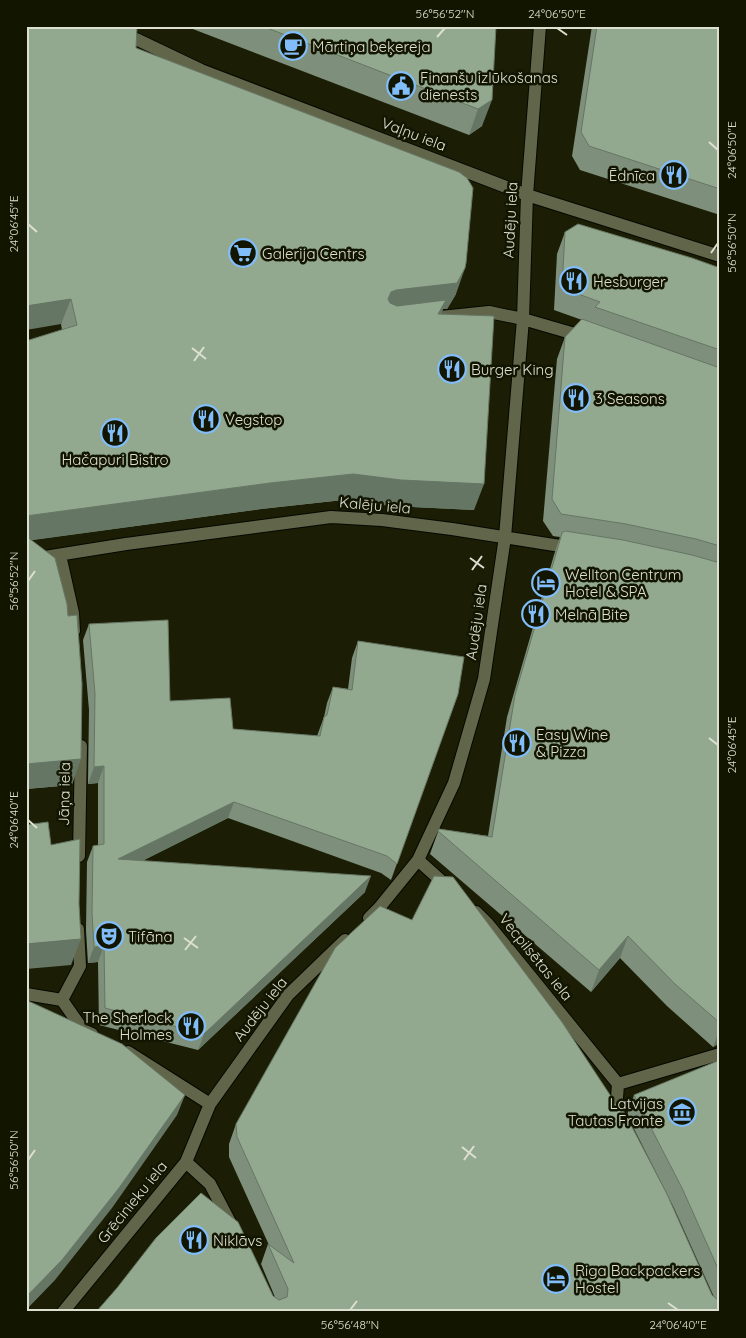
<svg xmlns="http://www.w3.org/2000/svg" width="746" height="1338" font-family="Quicksand,sans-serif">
<rect width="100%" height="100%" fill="#1b1e05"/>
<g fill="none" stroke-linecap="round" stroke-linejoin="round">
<defs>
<path id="street" d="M102 26 136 39 201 70 527 195 720 256
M441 317 489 312 523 319 585 337
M60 555 73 613 74 631
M26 560 126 544 331 517 382 520 452 529 573 548
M79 856 81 746
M418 860 448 887
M476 912 488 924 618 1084 616 1112 619 1118
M369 918 379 908 418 860 454 783 484 679 505 537 523 319 527 195 540 26
M26 994 62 1000 83 1030 92 1034
M62 1000 80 966 78 929
M128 1052 210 1104
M618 1084 720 1054
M186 1162 210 1184 231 1224
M63 1312 186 1162 210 1104 288 995 345 940"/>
</defs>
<use href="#street" stroke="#060800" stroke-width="14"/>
<use href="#street" stroke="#61664a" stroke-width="12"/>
</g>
<path fill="#7e907b" d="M185 26H496L482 126 469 135Z
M592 26H720V215L580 170 572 156Z
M136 48 456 294 447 309H443L441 314 474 510 392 506 343 500 261 509 31 540 72 785 26 789V341L62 330 61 324Z
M565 232 720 268V1043L713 1047 667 1006 620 958 591 992 430 854 439 829 488 836 507 717 554 555 560 537 553 536 543 521 557 359 565 337 582 320 554 310 557 254Z
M89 624 170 701 233 729 317 736 324 717 327 703 333 687 348 689 352 658 358 641 458 694 391 880 381 873 228 818 142 861 365 892 198 1050 99 1025 98 962 88 963 86 930 87 862 93 846 98 845V783L88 784 89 710 83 640Z
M720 1060V1312H96L273 1296 275 1297 261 1264 268 1244 269 1245 229 1157V1144L236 1124 612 1105 712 1295 714 1297 674 1208 627 1115 634 1095Z"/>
<path fill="#667664" d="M492 100 482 126 469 135 478 109Z
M465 268 456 294 447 309H443L437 326 379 324 391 292Z
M71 299 61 324 26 330V306Z
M353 474 484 484 474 510 392 506 343 500 261 509 26 541V516L270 483Z
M81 759 72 785 26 789V764Z
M104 766 98 783 88 784 94 767Z
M234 802 228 818 112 876 118 859Z
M371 876 365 892 198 1050 204 1034Z
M628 936 620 958 591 992 599 970Z
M81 939 71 965 26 969V944Z
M104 946 98 962 88 963 94 947Z
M720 1029V1043L713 1047Z
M185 1095 177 1115 112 1208 55 1280 26 1310V1297Z"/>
<path fill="#92a88f" stroke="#667664" d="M26 26H137L136 48 459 172 467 178 473 188 466 263 465 268 457 283 396 290 391 292 388 299 390 303 397 306 446 300 438 314 494 316 484 484 401 480 353 474 270 483 26 516V341L77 325 71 299 26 306Z
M262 26H496L492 100 478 109Z
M597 26H720V189L589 146 581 132Z
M578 224 692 258 720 268V350L595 307 600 302 562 288 565 232Z
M582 319 720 368V546L696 539 626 524 561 514 552 499 565 337Z
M565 531 623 540 692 555 720 563V1023L675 984 628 936 599 970 438 831 439 829 492 837 515 695 562 533Z
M26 536 55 558 67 604 68 616 77 615 82 684 81 759 26 764Z
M168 620 170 701 230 698 233 729 320 736 324 717 327 715 333 687 352 690 358 641 464 657 458 694 397 864 387 856 234 802 118 859 371 876 204 1034 105 1008 104 946 94 947 92 913 93 846 104 844V766L94 767 95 694 89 624Z
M48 822 51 845 80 839 79 904 81 939 26 944V825Z
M434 876 453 877 562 1022 612 1098V1105L619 1102 667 1194 712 1295 718 1300 720 1299V1312H96L117 1288 156 1238 201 1193 238 1222 273 1296 279 1300 287 1297 288 1289 268 1244 294 1263 237 1137 236 1124 335 948 380 906 412 920Z
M26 1000 122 1044 185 1095 119 1188 62 1260 26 1297Z
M720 1060V1273L682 1188 634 1095Z"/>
<path fill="none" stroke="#dde0d1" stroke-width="2" d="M557 28 567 35M437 37 445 28M709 142 718 150M28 224 37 232M711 253 718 243M192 348 206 359M194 361 204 347M470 558 484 568M472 570 482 556M28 581 35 571M709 738 718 745M28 820 37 828M184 938 198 948M185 950 196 936M462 1147 476 1158M28 1160 35 1150M464 1160 474 1146M668 1303 678 1310M350 1310 357 1301"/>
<defs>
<symbol id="cafe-ring" viewBox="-11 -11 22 22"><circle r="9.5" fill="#121500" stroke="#81bdfa" stroke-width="1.5"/><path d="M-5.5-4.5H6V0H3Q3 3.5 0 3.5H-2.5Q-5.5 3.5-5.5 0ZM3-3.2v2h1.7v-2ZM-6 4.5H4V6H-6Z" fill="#81bdfa"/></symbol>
<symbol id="civic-ring" viewBox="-11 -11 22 22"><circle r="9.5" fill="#121500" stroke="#81bdfa" stroke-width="1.5"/><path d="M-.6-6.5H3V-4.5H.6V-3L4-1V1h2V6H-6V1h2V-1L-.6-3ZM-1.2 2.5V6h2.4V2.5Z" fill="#81bdfa"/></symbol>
<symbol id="restaurant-ring" viewBox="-11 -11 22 22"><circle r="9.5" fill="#121500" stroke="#81bdfa" stroke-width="1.5"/><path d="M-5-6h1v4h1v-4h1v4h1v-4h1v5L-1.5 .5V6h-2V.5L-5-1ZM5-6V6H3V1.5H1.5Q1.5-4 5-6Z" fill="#81bdfa"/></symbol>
<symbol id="supermarket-ring" viewBox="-11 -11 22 22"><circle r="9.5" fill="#121500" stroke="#81bdfa" stroke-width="1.5"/><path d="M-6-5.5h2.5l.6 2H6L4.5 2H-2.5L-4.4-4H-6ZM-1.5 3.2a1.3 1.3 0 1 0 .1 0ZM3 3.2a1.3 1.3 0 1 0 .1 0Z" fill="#81bdfa"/></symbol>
<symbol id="hotel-ring" viewBox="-11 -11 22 22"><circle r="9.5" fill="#121500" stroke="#81bdfa" stroke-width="1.5"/><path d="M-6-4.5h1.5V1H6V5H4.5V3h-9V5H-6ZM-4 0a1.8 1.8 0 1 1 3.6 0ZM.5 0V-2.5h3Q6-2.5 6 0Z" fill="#81bdfa"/></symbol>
<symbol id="theatre-ring" viewBox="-11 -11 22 22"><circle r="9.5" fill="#121500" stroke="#81bdfa" stroke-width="1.5"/><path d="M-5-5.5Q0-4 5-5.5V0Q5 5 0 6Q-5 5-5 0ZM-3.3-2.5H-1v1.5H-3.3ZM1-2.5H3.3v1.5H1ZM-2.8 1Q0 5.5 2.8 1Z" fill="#81bdfa"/></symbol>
<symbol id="museum-ring" viewBox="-11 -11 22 22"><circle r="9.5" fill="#121500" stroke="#81bdfa" stroke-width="1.5"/><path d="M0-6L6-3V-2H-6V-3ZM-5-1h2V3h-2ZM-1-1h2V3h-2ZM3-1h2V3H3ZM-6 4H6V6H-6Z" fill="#81bdfa"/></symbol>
</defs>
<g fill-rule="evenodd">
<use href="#cafe-ring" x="277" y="30" width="32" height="32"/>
<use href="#civic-ring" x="385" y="70" width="32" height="32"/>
<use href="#restaurant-ring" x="658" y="159" width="32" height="32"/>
<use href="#supermarket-ring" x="227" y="237" width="32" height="32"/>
<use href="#restaurant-ring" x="558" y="265" width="32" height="32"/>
<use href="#restaurant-ring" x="436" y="353" width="32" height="32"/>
<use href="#restaurant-ring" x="560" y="382" width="32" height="32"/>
<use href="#restaurant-ring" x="190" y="403" width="32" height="32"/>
<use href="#restaurant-ring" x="99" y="417" width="32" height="32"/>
<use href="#hotel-ring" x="530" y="567" width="32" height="32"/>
<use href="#restaurant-ring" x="520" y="598" width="32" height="32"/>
<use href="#restaurant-ring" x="501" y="727" width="32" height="32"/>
<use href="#theatre-ring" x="93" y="920" width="32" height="32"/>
<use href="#restaurant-ring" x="175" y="1010" width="32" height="32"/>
<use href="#museum-ring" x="666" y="1096" width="32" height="32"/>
<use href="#restaurant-ring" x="178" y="1224" width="32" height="32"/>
<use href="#hotel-ring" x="540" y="1263" width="32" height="32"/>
</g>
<g text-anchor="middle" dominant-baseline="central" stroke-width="5" stroke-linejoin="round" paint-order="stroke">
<g font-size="15" fill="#dde0d1" stroke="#121500" text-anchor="start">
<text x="312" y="46">Mārtiņa beķereja</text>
<text x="420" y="77">Finanšu izlūkošanas<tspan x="420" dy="17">dienests</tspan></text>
<text x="655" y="175" text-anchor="end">Ēdnīca</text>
<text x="262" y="253">Galerija Centrs</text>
<text x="593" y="281">Hesburger</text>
<text x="471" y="369">Burger King</text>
<text x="595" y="398">3 Seasons</text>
<text x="225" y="419">Vegstop</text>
<text x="115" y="459" text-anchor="middle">Hačapuri Bistro</text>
<text x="565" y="574">Wellton Centrum<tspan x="565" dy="17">Hotel &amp; SPA</tspan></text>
<text x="555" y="614">Melnā Bite</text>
<text x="536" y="734">Easy Wine<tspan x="536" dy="17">&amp; Pizza</tspan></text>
<text x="128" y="936">Tifāna</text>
<text x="172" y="1017" text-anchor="end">The Sherlock<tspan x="172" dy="17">Holmes</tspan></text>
<text x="663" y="1103" text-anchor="end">Latvijas<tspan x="663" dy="17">Tautas Fronte</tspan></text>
<text x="213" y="1240">Niklāvs</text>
<text x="575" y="1270">Riga Backpackers<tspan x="575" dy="17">Hostel</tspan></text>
</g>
<g font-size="15" fill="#dde0d1" stroke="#121500">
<text transform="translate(414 134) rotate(21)">Vaļņu iela</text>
<text transform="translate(510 220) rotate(-87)">Audēju iela</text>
<text transform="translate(375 505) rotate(5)">Kalēju iela</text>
<text transform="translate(476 622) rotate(-82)">Audēju iela</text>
<text transform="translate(64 794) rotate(-89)">Jāņa iela</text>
<text transform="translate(536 957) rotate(51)">Vecpilsētas iela</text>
<text transform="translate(260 1009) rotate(-52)">Audēju iela</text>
<text transform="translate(132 1202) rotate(-51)">Grēcinieku iela</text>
</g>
</g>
<rect width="746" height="1338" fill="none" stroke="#121500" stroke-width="55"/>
<rect x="28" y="28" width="690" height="1282" fill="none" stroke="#dde0d1" stroke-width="2"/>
<g font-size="12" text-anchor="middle" fill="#dde0d1">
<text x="445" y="18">56°56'52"N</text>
<text x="557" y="18">24°06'50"E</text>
<text transform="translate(732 150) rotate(-90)" y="4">24°06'50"E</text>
<text transform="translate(14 224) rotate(-90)" y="4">24°06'45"E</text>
<text transform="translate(732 243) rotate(-90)" y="4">56°56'50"N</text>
<text transform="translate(14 581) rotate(-90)" y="4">56°56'52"N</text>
<text transform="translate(732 745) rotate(-90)" y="4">24°06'45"E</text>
<text transform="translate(14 820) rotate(-90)" y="4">24°06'40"E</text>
<text transform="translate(14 1160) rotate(-90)" y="4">56°56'50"N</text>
<text x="350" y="1329">56°56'48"N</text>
<text x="678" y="1329">24°06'40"E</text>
</g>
</svg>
